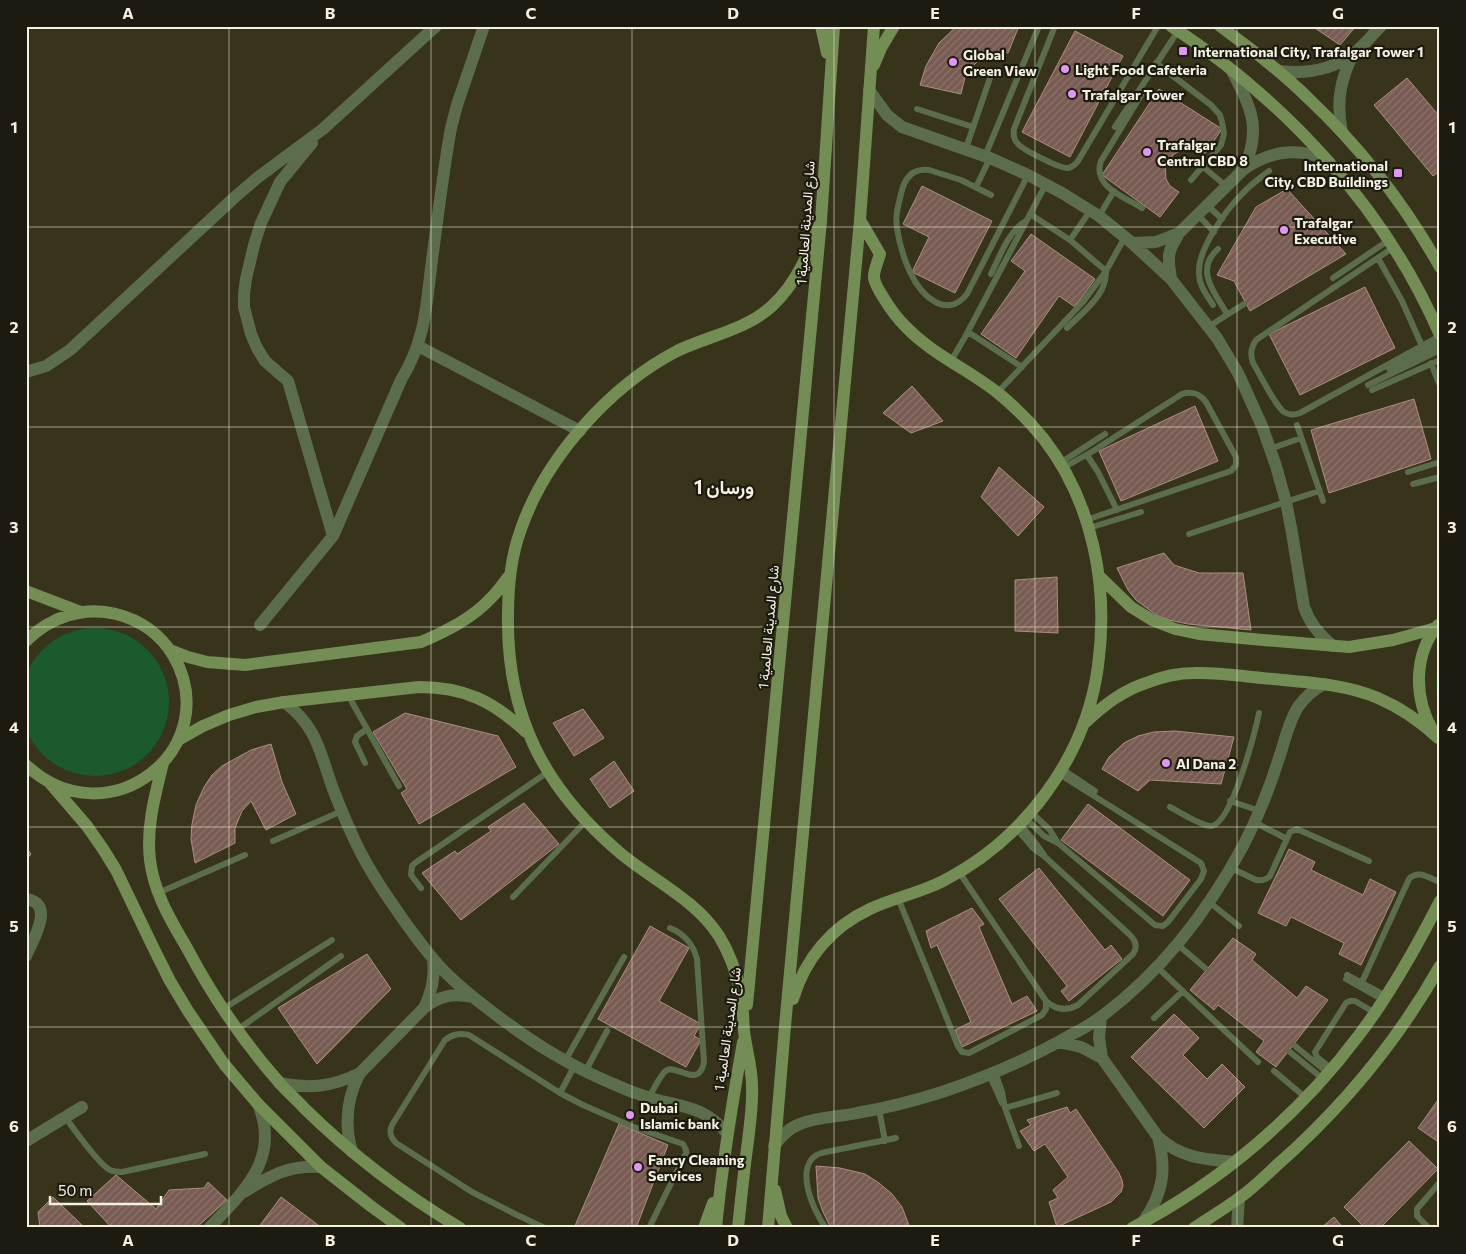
<svg xmlns="http://www.w3.org/2000/svg" width="1466" height="1254" font-family="Commissioner,Vazirmatn,sans-serif">
<defs>
<pattern id="building-hatch" width="6" height="6" patternUnits="userSpaceOnUse" patternTransform="scale(1.25)"><rect width="6" height="6" fill="#785b53"/><path d="M-1 1l2-2M0 6l6-6M5 7l2-2" fill="none" stroke="#8c736b"/></pattern>
</defs>
<rect width="100%" height="100%" fill="#38341b"/>
<path fill="#1a5a2d" d="M21 702a74 74 0 1 1 148 0a74 74 0 1 1-148 0Z
M1440 661V706C1435 692 1435 676 1440 661Z"/>
<path fill="url(#building-hatch)" stroke="#ac8d84" d="M957 26H1019L1008 53 998 52 982 57 966 73 961 94 920 85 926 66 939 43Z
M1312 26H1356L1340 45Z
M1075 31 1123 56 1070 157 1022 132Z
M1407 78 1440 117V171L1433 176 1374 105Z
M1159 89 1222 129 1204 155 1191 150 1180 151 1174 154 1165 165 1166 179 1170 186 1179 192 1160 217 1102 175Z
M922 186 992 221 955 293 912 272 929 237 903 224Z
M1287 189 1346 254 1250 311 1234 281 1217 275 1256 207Z
M1031 234 1095 279 1075 307 1059 296 1016 358 981 334 1025 271 1011 261Z
M1365 287 1395 348 1300 395 1269 334Z
M912 386 943 421 911 433 883 413Z
M1414 399 1431 459 1329 493 1311 430Z
M1195 406 1218 461 1121 501 1099 451Z
M999 467 1044 507 1018 536 981 497Z
M1164 553 1174 565 1199 573H1243L1251 630 1188 624 1169 620 1156 615 1136 600 1128 590 1117 568Z
M1057 577 1058 633 1015 631V580Z
M583 709 604 738 574 756 553 723Z
M405 713 498 736 516 767 419 824 401 793 407 789 373 732Z
M1175 731 1234 737 1221 784 1150 780 1138 791 1102 769 1109 757 1124 743 1138 736 1154 732Z
M271 744 282 782 296 814 266 830 251 801 242 811 235 828V843L195 863 191 839 192 824 196 805 204 787 212 775 222 766 251 750Z
M614 761 634 791 610 808 590 779Z
M524 803 559 844 461 920 422 873 455 851 457 854 491 831 488 827Z
M1088 804 1190 880 1163 916 1061 840Z
M26 847 31 854 26 860Z
M1289 849 1315 862 1311 870 1363 895 1370 879 1396 892 1361 965 1339 954 1344 943 1291 917 1286 926 1258 913Z
M1039 868 1105 950 1111 945 1122 959 1069 1001 1061 991 1067 986 999 899Z
M972 908 984 924 979 927 1012 1004 1027 996 1037 1011 962 1047 955 1030 971 1022 937 945 931 948 926 931Z
M650 926 689 948 659 1001 701 1024 694 1036 701 1040 686 1067 598 1019Z
M1233 938 1256 954 1252 960 1297 998 1306 986 1328 1000 1276 1067 1256 1052 1264 1041 1218 1005 1214 1010 1190 990Z
M367 954 391 989 317 1064 278 1008Z
M1174 1014 1199 1038 1183 1055 1207 1079 1222 1064 1245 1087 1204 1128 1131 1057Z
M1440 1097V1143L1418 1128Z
M1067 1107 1070 1113 1076 1109 1119 1173 1122 1180 1123 1186 1121 1192 1111 1202 1057 1227 1049 1202 1058 1198 1053 1190 1068 1177 1045 1144 1034 1151 1020 1131 1031 1125 1027 1120Z
M619 1124 668 1145 636 1228H574Z
M1409 1141 1438 1169 1380 1228H1365L1344 1207Z
M816 1166 840 1168 865 1174 879 1183 892 1194 902 1207 910 1228H831L823 1212 818 1198Z
M116 1175 156 1209 169 1190 204 1188 208 1182 227 1200 196 1228H112L87 1201Z
M53 1197 85 1228H40L38 1212Z
M281 1197 322 1228H258Z
M1334 1217 1343 1228H1321Z"/>
<g fill="none" stroke-linecap="round" stroke-linejoin="round">
<path stroke="#5c6d4b" stroke-width="6" d="M1055 26 1014 129C1013 135 1014 140 1018 144 1024 150 1060 169 1068 168 1073 167 1075 165 1078 161L1158 26
M1440 56V62
M1156 63 1211 105 1220 115 1222 122 1224 134 1221 145 1191 180
M917 109 973 127
M1115 127 1178 31
M966 148 990 78
M985 156 1039 26
M1202 166 1226 186
M976 187 990 158
M991 195 961 180 929 170C912 168 904 179 901 194 898 206 895 217 897 228 899 242 904 259 910 272 920 294 946 321 967 294L1028 175
M1207 205 1222 219
M1142 208C1124 197 1092 186 1101 161L1143 92
M1030 214 1070 240 1106 271C1107 295 1083 312 1067 328
M1198 215 1214 232
M1099 216 1114 191
M1070 240 1090 211
M1394 247 1256 340C1251 348 1250 354 1253 363 1260 374 1275 406 1284 412 1289 415 1295 415 1300 413L1440 336
M1218 249C1194 270 1215 293 1227 314
M1378 258 1402 301 1422 346
M991 274C999 258 1009 230 1026 221
M1333 278 1389 240
M1213 305C1207 295 1199 286 1199 274 1197 250 1226 210 1242 194 1250 185 1260 178 1269 171
M1208 327 1244 304
M968 332 1022 367
M951 361 965 337 1046 184
M1431 363 1440 386
M1389 369 1440 343
M1368 385 1440 350
M1372 390 1440 360
M997 393 1083 302 1106 271 1125 237
M1297 425 1323 501
M1270 449 1301 438
M1087 455 1098 472 1117 510
M1060 463 1105 434
M1063 468 1093 451 1182 394C1192 391 1199 393 1206 402L1236 457V465L1231 471 1086 520
M1408 472 1440 462
M1413 484 1440 477
M1089 528 1141 512
M1189 534 1319 491
M348 695 399 786
M365 763 355 742 357 736 367 729
M1062 769 1095 791
M1230 801 1260 811
M1170 807C1178 811 1203 827 1212 826 1232 822 1255 732 1259 713
M1031 812 1050 830 1058 843
M1025 818 1044 836 1058 843 1155 925 1163 926 1168 922 1201 879 1204 871 1201 863 1059 774
M1254 822 1287 839
M1020 824 1037 845 1044 855
M273 841 342 811
M1231 868 1256 880C1262 881 1266 880 1270 876L1290 832 1297 829 1369 861
M959 872 1046 1001C1056 1010 1067 1011 1078 1005L1133 954C1138 947 1136 941 1130 935L1044 856 1033 848 1016 828
M421 888 411 875 412 866 415 863 548 772
M158 893 245 855
M513 897 586 821
M898 898 958 1046 962 1052 969 1053 1042 1015 1046 1009V1001
M1209 902 1239 926
M1177 944 1205 968
M1157 967 1258 1062
M1347 975 1386 996
M1346 979 1383 1000
M1362 982 1409 879C1418 869 1429 878 1440 882
M223 1009 332 940
M1154 1018 1183 991
M237 1030 341 956
M1295 1046 1328 1073
M1290 1052 1323 1079
M565 1061 624 957
M1332 1069 1317 1057 1315 1052 1346 1003 1350 1001H1355L1375 1013
M1274 1071 1306 1098
M585 1072 607 1031
M995 1072 1002 1092 1005 1108 1019 1146
M989 1074 1002 1103
M560 1093 574 1067
M649 1097C653 1091 661 1073 667 1070 678 1065 699 1089 704 1062L697 959C693 944 685 934 670 928
M1005 1108 1057 1093
M879 1109 885 1141
M65 1117C74 1129 99 1165 110 1170 114 1172 118 1172 122 1172L205 1154
M545 1228 515 1214 472 1192 396 1143C390 1137 389 1132 392 1125L445 1040C453 1034 459 1033 469 1035L560 1093 583 1105 631 1126 683 1144 686 1150V1153L649 1228
M826 1228C813 1211 792 1163 821 1153L896 1138
M1429 1228 1417 1216V1209L1440 1182"/>
<path stroke="#5c6d4b" stroke-width="12" d="M1232 71C1251 108 1262 128 1244 169
M1279 71C1305 74 1332 70 1353 54 1363 47 1372 35 1381 26
M869 90 887 115 902 127 990 158 1028 175 1062 193 1099 216 1132 243 1171 279 1217 338 1238 373 1262 426 1276 466 1286 502 1292 533 1304 607C1310 624 1319 635 1333 646
M1342 132C1336 103 1340 79 1354 53
M312 143 280 182 261 223 254 245 246 279 244 294V307L251 334 257 348 265 361 288 381 333 536
M1132 243 1156 242 1179 233
M1171 279 1169 264V255L1171 248 1179 233 1244 169C1271 151 1293 148 1324 158
M418 346 580 431
M26 372 46 366 70 350 235 197 257 178 323 129 436 26
M260 625 333 536 401 380C426 339 426 306 432 260 438 216 443 172 451 128L457 105 484 26
M284 702C317 726 320 753 333 789 340 807 347 824 355 841 369 871 388 898 407 925 419 941 431 958 445 972 459 986 475 999 491 1011 530 1041 566 1064 611 1083 624 1089 637 1094 650 1098 682 1107 704 1106 727 1133
M26 899C56 903 33 940 26 956
M424 1008C432 991 435 977 433 959
M1101 1017 1099 1038 1102 1058
M1058 1042 1081 1047 1102 1058 1158 1137C1181 1158 1203 1159 1234 1162
M279 1083C309 1089 332 1087 360 1073
M26 1141 82 1107
M774 1146C781 1136 789 1128 800 1124 816 1117 839 1117 857 1113 886 1108 914 1101 942 1092 986 1077 1029 1059 1069 1036 1080 1030 1092 1024 1102 1016 1161 972 1208 911 1243 846 1257 819 1269 790 1278 761 1284 744 1288 723 1298 707 1305 697 1313 690 1324 684
M352 1152C344 1124 346 1099 360 1073L424 1008C439 996 453 993 472 997
M244 1192C271 1175 289 1165 321 1167
M1143 1222C1163 1194 1167 1170 1158 1137
M209 1228C244 1191 281 1159 258 1104
M1237 1228 1239 1198"/>
<path stroke="#738d55" stroke-width="12" d="M821 26 827 53
M1171 26C1285 100 1386 209 1440 335
M1220 26C1251 49 1282 72 1309 99 1361 148 1405 205 1440 267
M874 65 881 48 894 26
M1099 576 1131 607 1152 620 1175 629 1199 634 1252 639 1349 647 1393 640 1436 628
M26 591 81 612
M26 641C50 617 83 606 116 614 140 620 160 634 173 655 227 748 108 842 26 765
M170 650 188 657 207 662 245 665 421 642C447 631 473 618 493 596 499 590 504 582 510 575
M1086 722C1104 705 1122 691 1146 683 1161 677 1178 673 1194 673 1217 672 1240 676 1262 678 1301 682 1342 683 1378 698 1401 708 1420 721 1438 738
M1433 731C1414 699 1413 655 1438 625
M178 740 203 726 229 715 256 707 284 702 419 687C464 687 493 701 526 732
M163 763C155 796 146 827 150 860 154 894 172 922 188 950 213 997 243 1041 278 1081 286 1091 296 1099 304 1108 351 1154 403 1194 460 1228
M50 783 87 826 103 849 116 870 153 947 170 981 188 1011 224 1064 258 1104 321 1167 372 1207 401 1228
M793 999C805 959 831 927 870 909 893 898 920 893 943 881 1025 839 1086 757 1098 666 1109 587 1093 502 1043 438 1030 422 1014 406 998 393 969 370 932 354 906 327 898 319 891 310 885 300 881 294 875 285 874 278 873 272 878 261 880 254L860 220
M747 1005 821 221 834 26
M775 1190 781 1216 787 1228
M704 1228 713 1203
M716 1228C722 1165 732 1104 743 1042
M738 1228C741 1199 744 1170 748 1141 750 1123 753 1104 752 1086 752 1067 746 1049 744 1031 743 1018 743 1006 741 994 737 975 729 952 719 936 695 899 652 880 619 852 544 788 506 715 508 614 508 586 511 556 521 529 546 457 610 386 677 351 708 336 746 330 772 306 797 283 809 252 821 221
M768 1228 785 1026 860 220 874 26
M1132 1228C1221 1182 1300 1114 1359 1035 1391 993 1416 948 1440 901
M1194 1228C1209 1218 1224 1209 1239 1198 1252 1189 1264 1177 1276 1166 1341 1109 1397 1042 1440 966"/>
</g>
<path fill="none" stroke="#f4f1e2" stroke-width="1" stroke-opacity="0.55" d="M229 26V1228M431 26V1228M632 26V1228M834 26V1228M1035 26V1228M1237 26V1228M26 227H1440M26 427H1440M26 627H1440M26 827H1440M26 1027H1440"/>
<g fill="#df98f1" stroke="#1d1b10" stroke-width="2">
<rect x="1178" y="46" width="10" height="10" rx="2.5"/>
<circle cx="953" cy="62" r="5"/>
<circle cx="1065" cy="69" r="5"/>
<circle cx="1072" cy="94" r="5"/>
<circle cx="1147" cy="152" r="5"/>
<rect x="1393" y="168" width="10" height="10" rx="2.5"/>
<circle cx="1284" cy="230" r="5"/>
<circle cx="1166" cy="763" r="5"/>
<circle cx="630" cy="1115" r="5"/>
<circle cx="638" cy="1167" r="5"/>
</g>
<g text-anchor="middle" dominant-baseline="central" stroke-width="4.5" stroke-linejoin="round" paint-order="stroke">
<g font-size="14" font-weight="bold" fill="#f4f1e2" stroke="#1d1b10" text-anchor="start">
<text x="1193" y="51">International City, Trafalgar Tower 1</text>
<text x="963" y="54">Global<tspan x="963" dy="16">Green View</tspan></text>
<text x="1075" y="69">Light Food Cafeteria</text>
<text x="1082" y="94">Trafalgar Tower</text>
<text x="1157" y="144">Trafalgar<tspan x="1157" dy="16">Central CBD 8</tspan></text>
<text x="1388" y="165" text-anchor="end">International<tspan x="1388" dy="16">City, CBD Buildings</tspan></text>
<text x="1294" y="222">Trafalgar<tspan x="1294" dy="16">Executive</tspan></text>
<text x="1176" y="763">Al Dana 2</text>
<text x="640" y="1107">Dubai<tspan x="640" dy="16">Islamic bank</tspan></text>
<text x="648" y="1159">Fancy Cleaning<tspan x="648" dy="16">Services</tspan></text>
</g>
<g font-size="14" fill="#f4f1e2" stroke="#1d1b10">
<text transform="translate(805 223) rotate(-86)">شارع المدينة العالمية 1</text>
<text transform="translate(768 627) rotate(-85)">شارع المدينة العالمية 1</text>
<text transform="translate(727 1029) rotate(-82)">شارع المدينة العالمية 1</text>
</g>
<g font-size="19" font-weight="bold" fill="#f4f1e2" stroke="#1d1b10">
<text x="724" y="486">ورسان 1</text>
</g>
</g>
<rect width="1466" height="1254" fill="none" stroke="#1d1b10" stroke-width="55"/>
<path d="M50 1196v8h111v-8" fill="none" stroke="#f4f1e2" stroke-width="2.5"/>
<text x="58" y="1196" font-size="15" fill="#f4f1e2" stroke="#1d1b10" stroke-width="4" paint-order="stroke">50 m</text>
<rect x="28" y="28" width="1410" height="1198" fill="none" stroke="#f4f1e2" stroke-width="2"/>
<g font-size="16" text-anchor="middle" font-weight="bold" fill="#f4f1e2">
<text x="128" y="19">A</text>
<text x="330" y="19">B</text>
<text x="531" y="19">C</text>
<text x="733" y="19">D</text>
<text x="935" y="19">E</text>
<text x="1136" y="19">F</text>
<text x="1338" y="19">G</text>
<text x="14" y="133">1</text>
<text x="1452" y="133">1</text>
<text x="14" y="333">2</text>
<text x="1452" y="333">2</text>
<text x="14" y="533">3</text>
<text x="1452" y="533">3</text>
<text x="14" y="733">4</text>
<text x="1452" y="733">4</text>
<text x="14" y="932">5</text>
<text x="1452" y="932">5</text>
<text x="14" y="1132">6</text>
<text x="1452" y="1132">6</text>
<text x="128" y="1246">A</text>
<text x="330" y="1246">B</text>
<text x="531" y="1246">C</text>
<text x="733" y="1246">D</text>
<text x="935" y="1246">E</text>
<text x="1136" y="1246">F</text>
<text x="1338" y="1246">G</text>
</g>
</svg>
